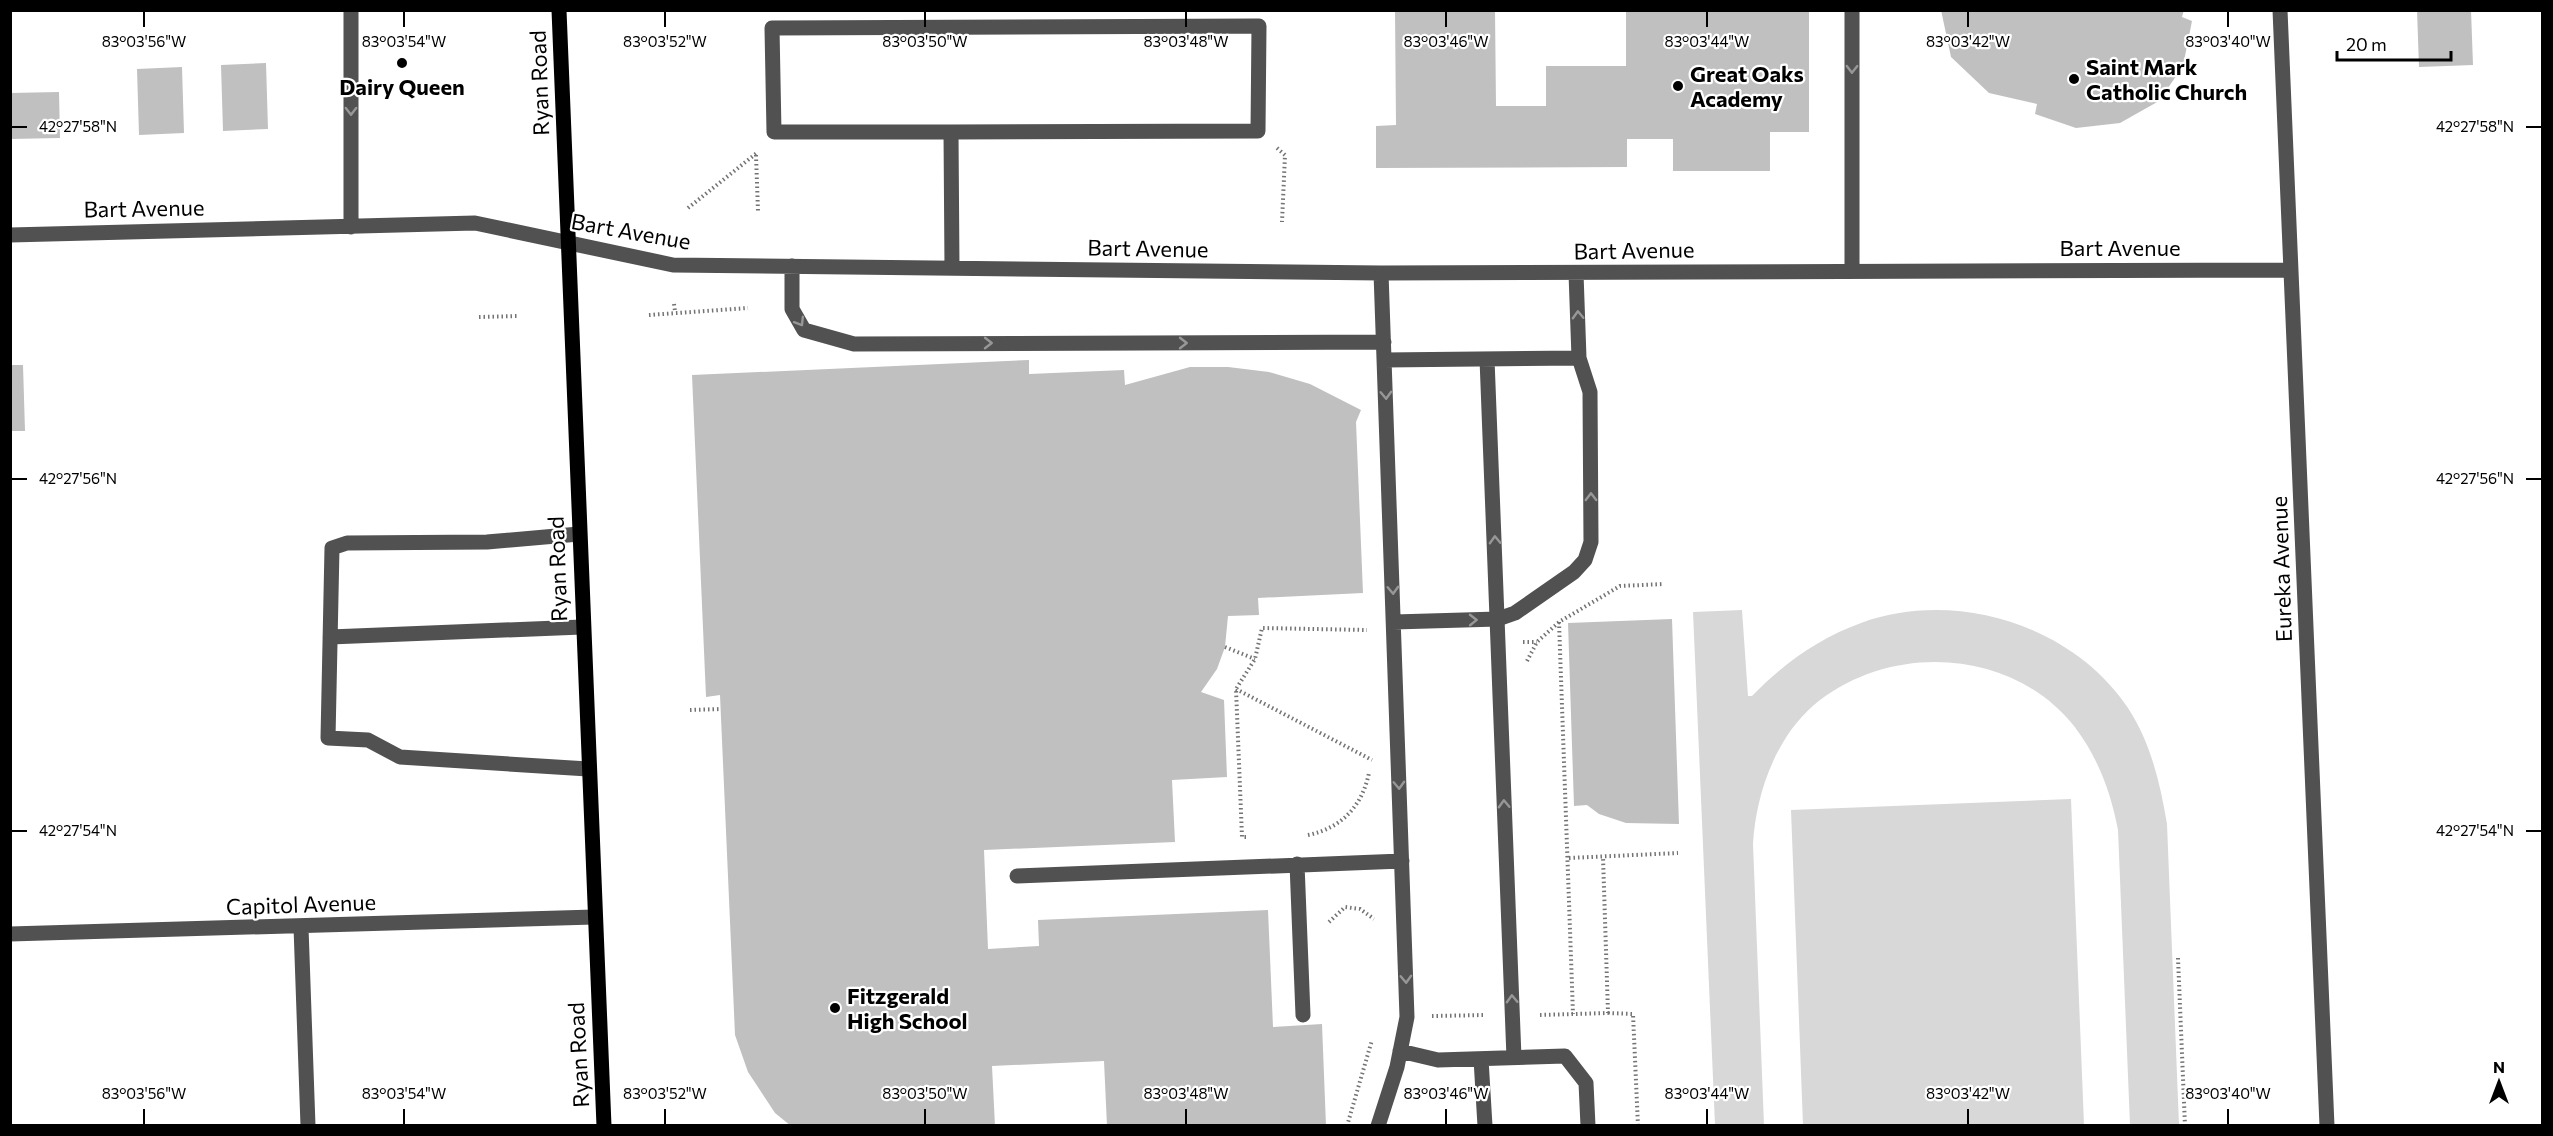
<svg xmlns="http://www.w3.org/2000/svg" width="2553" height="1136" font-family="Commissioner,sans-serif">
<rect width="100%" height="100%" fill="#fff"/>
<path fill="#d8d8d8" d="M1742 610 1748 696H1752C1783 664 1819 638 1861 623 1954 589 2072 624 2128 708 2151 743 2160 783 2167 824L2179 1125H2130L2118 830C2111 793 2098 757 2074 726 2014 650 1896 642 1820 700 1777 733 1756 792 1753 844L1764 1125H1715L1693 612Z
M2071 799 2084 1125H1803L1791 810Z"/>
<path fill="#c0c0c0" d="M1395 10H1495L1496 106H1546V66H1626V10H1809V132H1770V171H1673V139H1627V167L1376 168V126L1396 125Z
M1941 10H2184L2182 17 2192 21 2183 66 2159 101 2120 123 2076 128 2035 114 2037 104 1989 93 1951 57Z
M2417 10H2471L2473 65 2419 67Z
M266 63 268 129 223 131 221 65Z
M182 67 184 133 139 135 137 69Z
M59 92 60 138 10 139V93Z
M1029 360V374L1124 370 1125 385 1190 367H1228L1269 372 1310 384 1361 410 1356 422 1363 593 1258 598 1259 615 1228 616 1225 647 1217 669 1201 692 1224 700 1227 777 1172 780 1175 842 984 850 988 949 1039 946 1038 920 1268 910 1273 1027 1322 1024 1326 1126H1107L1104 1061 992 1066 995 1126H791L775 1113 748 1072 735 1035 720 695 706 697 692 375Z
M10 365H23L25 431H10Z
M1672 619 1679 824 1626 823 1599 814 1587 805 1574 806 1568 623Z"/>
<g fill="none" stroke-linecap="round" stroke-linejoin="round">
<path stroke="#737373" stroke-width="4" stroke-dasharray="1.5 3" stroke-linecap="butt" d="M1277 148 1285 155 1282 222
M756 155 758 211
M688 208 758 152
M674 304 675 311
M649 315 748 308
M479 317 519 316
M1559 622 1573 1014
M1523 642H1537
M1225 647 1255 659
M1527 661 1537 642 1559 622 1620 586 1664 584
M1236 689 1372 760
M690 710 721 709
M1308 835C1342 828 1362 806 1369 773
M1246 837H1242L1236 689 1255 659 1262 628 1367 630
M1569 858 1678 853
M1329 922 1345 907 1360 909 1374 919
M2178 958 2185 1126
M1608 1013 1633 1014 1638 1126
M1540 1015 1608 1013 1603 857
M1432 1016 1485 1015
M1347 1126 1372 1040"/>
<path stroke="#515151" stroke-width="15" d="M351 10V227
M2280 10 2327 1126
M951 132H774L772 28 1259 26 1258 131 951 132 952 268
M10 235 475 223 673 265 1381 273 2290 270
M792 266V309L804 330 854 344 1384 342
M1852 270V10
M1487 359 1514 1058
M1384 360 1579 358
M579 534 487 542 347 543 332 548 328 738 368 740 400 757 588 769
M1394 622 1498 619 1515 613 1574 572 1585 560 1591 542 1590 392 1579 358 1576 273
M330 637 582 627
M1297 864 1303 1015
M1017 876 1402 861
M301 927 308 1126
M10 934 594 917
M1400 1051 1438 1060 1565 1056 1586 1083 1588 1126
M1481 1059 1485 1126
M1378 1126 1397 1067 1407 1017 1381 273"/>
<path stroke="#000" stroke-width="15" d="M559 10 604 1126"/>
</g>
<defs><path id="oneway-chevron" d="M-2-3.5L2.5 0L-2 3.5" fill="none" stroke-width="1.6" stroke-linecap="round" stroke-linejoin="round" transform="scale(1.5)"/></defs>
<g stroke="#979797">
<use href="#oneway-chevron" transform="translate(1852 69) rotate(91)"/>
<use href="#oneway-chevron" transform="translate(351 111) rotate(90)"/>
<use href="#oneway-chevron" transform="translate(1578 315) rotate(-92)"/>
<use href="#oneway-chevron" transform="translate(800 322) rotate(58)"/>
<use href="#oneway-chevron" transform="translate(988 343)"/>
<use href="#oneway-chevron" transform="translate(1183 343)"/>
<use href="#oneway-chevron" transform="translate(1386 395) rotate(88)"/>
<use href="#oneway-chevron" transform="translate(1591 497) rotate(-90)"/>
<use href="#oneway-chevron" transform="translate(1495 540) rotate(-92)"/>
<use href="#oneway-chevron" transform="translate(1393 590) rotate(88)"/>
<use href="#oneway-chevron" transform="translate(1473 620) rotate(-1)"/>
<use href="#oneway-chevron" transform="translate(1399 785) rotate(88)"/>
<use href="#oneway-chevron" transform="translate(1504 804) rotate(-92)"/>
<use href="#oneway-chevron" transform="translate(1406 979) rotate(88)"/>
<use href="#oneway-chevron" transform="translate(1512 999) rotate(-92)"/>
</g>
<path fill="none" stroke="#000" stroke-width="2" d="M144 12V27M404 12V27M665 12V27M925 12V27M1186 12V27M1446 12V27M1707 12V27M1968 12V27M2228 12V27M12 127H27M2526 127H2541M12 479H27M2526 479H2541M12 831H27M2526 831H2541M144 1109V1124M404 1109V1124M665 1109V1124M925 1109V1124M1186 1109V1124M1446 1109V1124M1707 1109V1124M1968 1109V1124M2228 1109V1124"/>
<g fill="#000" stroke="#fff" stroke-width="2">
<circle cx="402" cy="63" r="6"/>
<circle cx="2074" cy="79" r="6"/>
<circle cx="1678" cy="86" r="6"/>
<circle cx="835" cy="1008" r="6"/>
</g>
<g text-anchor="middle" dominant-baseline="central" stroke-width="4.5" stroke-linejoin="round" paint-order="stroke">
<g font-size="22" font-weight="bold" fill="#000" stroke="#fff" text-anchor="start">
<text x="2086" y="66">Saint Mark<tspan x="2086" dy="25">Catholic Church</tspan></text>
<text x="1690" y="73">Great Oaks<tspan x="1690" dy="25">Academy</tspan></text>
<text x="402" y="86" text-anchor="middle">Dairy Queen</text>
<text x="847" y="995">Fitzgerald<tspan x="847" dy="25">High School</tspan></text>
</g>
<g font-size="22" fill="#000" stroke="#fff">
<text transform="translate(539 83) rotate(-92)">Ryan Road</text>
<text transform="translate(144 208) rotate(-1)">Bart Avenue</text>
<text transform="translate(631 231) rotate(10)">Bart Avenue</text>
<text x="2120" y="247">Bart Avenue</text>
<text transform="translate(1148 248) rotate(1)">Bart Avenue</text>
<text transform="translate(1634 250) rotate(-1)">Bart Avenue</text>
<text transform="translate(557 569) rotate(-92)">Ryan Road</text>
<text transform="translate(2281 569) rotate(-92)">Eureka Avenue</text>
<text transform="translate(301 904) rotate(-2)">Capitol Avenue</text>
<text transform="translate(578 1055) rotate(-93)">Ryan Road</text>
</g>
</g>
<g font-size="15" text-anchor="middle" fill="#000" stroke="#fff" stroke-width="4.5" stroke-linejoin="round" paint-order="stroke">
<text x="144" y="47">83°03'56"W</text>
<text x="404" y="47">83°03'54"W</text>
<text x="665" y="47">83°03'52"W</text>
<text x="925" y="47">83°03'50"W</text>
<text x="1186" y="47">83°03'48"W</text>
<text x="1446" y="47">83°03'46"W</text>
<text x="1707" y="47">83°03'44"W</text>
<text x="1968" y="47">83°03'42"W</text>
<text x="2228" y="47">83°03'40"W</text>
<text x="78" y="132">42°27'58"N</text>
<text x="2475" y="132">42°27'58"N</text>
<text x="78" y="484">42°27'56"N</text>
<text x="2475" y="484">42°27'56"N</text>
<text x="78" y="836">42°27'54"N</text>
<text x="2475" y="836">42°27'54"N</text>
<text x="144" y="1099">83°03'56"W</text>
<text x="404" y="1099">83°03'54"W</text>
<text x="665" y="1099">83°03'52"W</text>
<text x="925" y="1099">83°03'50"W</text>
<text x="1186" y="1099">83°03'48"W</text>
<text x="1446" y="1099">83°03'46"W</text>
<text x="1707" y="1099">83°03'44"W</text>
<text x="1968" y="1099">83°03'42"W</text>
<text x="2228" y="1099">83°03'40"W</text>
</g>
<rect width="2553" height="1136" fill="none" stroke="#000000" stroke-width="24"/>
<g transform="translate(2499 1082)" stroke="#ffffff" stroke-width="4.5" paint-order="stroke">
<path d="M0-4.5L10 22L0 15L-10 22Z" fill="#000000"/>
<text y="-9" font-size="16" font-weight="bold" text-anchor="middle" fill="#000000">N</text>
</g>
<path d="M2337 51v9h114v-9" fill="none" stroke="#000000" stroke-width="3"/>
<text x="2346" y="51" font-size="18" fill="#000000" stroke="#ffffff" stroke-width="4.5" paint-order="stroke">20 m</text>
</svg>
